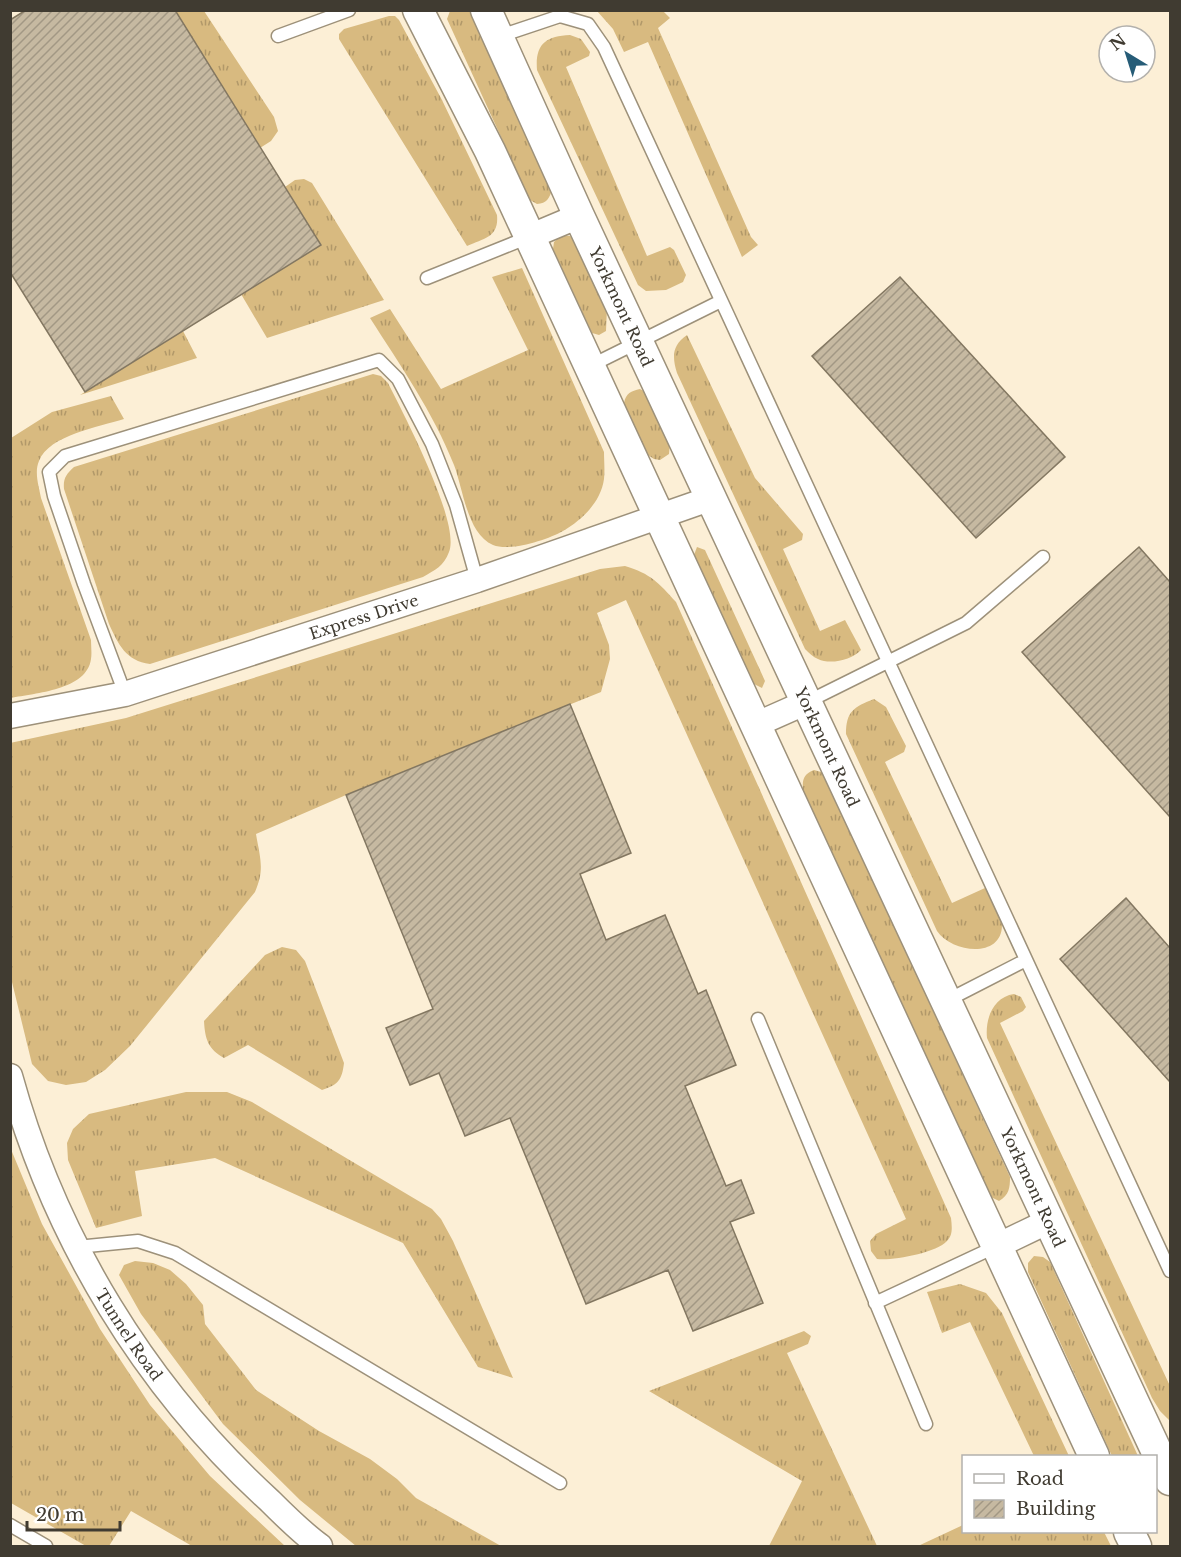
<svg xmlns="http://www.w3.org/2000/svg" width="1181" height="1557" font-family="'Libre Baskerville',serif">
<defs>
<pattern id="grass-tufts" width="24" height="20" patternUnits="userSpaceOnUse" patternTransform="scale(1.5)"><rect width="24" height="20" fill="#d8ba80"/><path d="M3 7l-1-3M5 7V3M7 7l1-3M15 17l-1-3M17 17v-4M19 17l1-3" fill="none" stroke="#b19869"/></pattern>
<pattern id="building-hatch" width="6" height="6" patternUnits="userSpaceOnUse" patternTransform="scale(1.5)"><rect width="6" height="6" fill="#c6b9a1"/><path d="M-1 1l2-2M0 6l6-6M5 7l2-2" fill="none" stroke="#a29884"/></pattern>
</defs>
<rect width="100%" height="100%" fill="#fcefd6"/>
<path fill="url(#grass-tufts)" d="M175 11H204L274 117 278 131 271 141 260 148Z
M450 11H471L552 190C549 199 547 203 537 204L530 200 447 19Z
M597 11H663L670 18 658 28 751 237 758 245 742 257 648 42 624 52 613 29Z
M389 16H395L399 20 442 100 497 215C499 237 485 238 467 246L339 39V34L344 29Z
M570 35 581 39 590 52 589 56 566 67 647 256 670 247 674 250 686 275 683 282 666 290 646 291 638 285 537 70C535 45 545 36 570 35Z
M304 179 312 183 384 300 267 338 241 294 321 245 285 187 295 180Z
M561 235 570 236 577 241 607 307 606 331 599 335 592 333 553 249 554 242Z
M522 268 604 452C604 460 605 470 604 479 601 502 582 520 563 531 547 540 510 552 493 545 467 534 463 488 454 465 433 412 400 365 370 318L390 309 441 389 528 350 492 277Z
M183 331 197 358 80 395Z
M687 335 755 478 803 534 802 540 783 549 820 631 845 620 859 646 861 650C852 660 830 665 818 659 813 657 809 653 805 649L677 373C672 357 672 345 687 335Z
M373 374 381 376 388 383C403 413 461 523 449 552 444 566 435 570 423 577L150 664C126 661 118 644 109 624L64 489C63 479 66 474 74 467Z
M640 389 647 393 670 443 669 454 660 460 654 459 648 455 624 403C626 393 631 391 640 389Z
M111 396 124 419C99 427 49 435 39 461 34 472 39 487 41 498L91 640C91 646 92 653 91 659 87 690 35 693 11 698V438L52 412Z
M697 547 705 550 765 681 762 688 754 684 694 555Z
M625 566C651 574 658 582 676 602L951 1218C952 1227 953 1235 947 1241 936 1253 892 1261 877 1259L871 1251 870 1241 876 1234 906 1219 626 600 597 613 609 645 610 659 601 692 346 795 256 834C260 858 265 869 255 892L130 1046 105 1070 86 1082 66 1085 48 1081 32 1064 11 978 10 743 126 718 600 569Z
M874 699 886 707 906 746 904 752 885 762 952 903 985 888 988 890C994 900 1002 912 1002 925 1002 959 952 953 937 931L846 734C846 711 854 707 874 699Z
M814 770 821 772 826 779 1010 1177C1010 1188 1009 1195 999 1201L991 1197 803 790C802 779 804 774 814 770Z
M282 947 296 950 305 961 344 1063C342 1080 338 1085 322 1090L248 1045 224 1058C208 1049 205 1039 204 1021L265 955Z
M1014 994 1021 997 1026 1007 1023 1011 1000 1023 1170 1386V1421L1160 1411 1152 1398 987 1038C985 1019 993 997 1014 994Z
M186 1092H227L252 1102 432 1209 441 1219 453 1241 513 1378 478 1367 403 1243 215 1158 135 1171 142 1216 96 1228 68 1160 67 1143 73 1129 89 1114Z
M10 1147 42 1224 100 1329 150 1405 210 1476 285 1546H192L131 1511 109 1546H86L11 1503Z
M1034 1256 1043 1257 1050 1262 1138 1456H1112L1028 1272V1263Z
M135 1261 153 1263 170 1270 186 1284 203 1305 205 1324 256 1390 319 1431 370 1459 397 1479 416 1498 501 1546H356L300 1500 223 1424 141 1314 119 1275 124 1265Z
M960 1284 986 1293 1002 1313 1069 1456H1034L970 1322 942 1333 927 1292Z
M804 1331 811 1336 808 1344 787 1353 877 1546H769L802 1481 649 1391Z
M963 1525 964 1532H1104L1111 1546H918Z"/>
<path fill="url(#building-hatch)" stroke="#837761" stroke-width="1.5" d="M26 10H175L321 245 85 392 10 272V20Z
M900 277 1065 457 976 538 812 356Z
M1139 547 1170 582V817L1022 652Z
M570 704 631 853 580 874 606 940 665 915 698 994 706 990 736 1065 685 1086 726 1186 741 1180 754 1213 730 1222 763 1303 693 1331 668 1270 586 1304 510 1118 465 1136 439 1073 410 1085 386 1028 433 1009 346 795Z
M1126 898 1170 948V1082L1060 959Z"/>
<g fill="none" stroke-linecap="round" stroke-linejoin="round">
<defs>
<path id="service" d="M278 36 349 10
M497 37 560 16 588 24 604 47 1170 1271
M427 278 529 237
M590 366 721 301
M125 694 84 584 54 496 49 472 65 456 379 360 398 379 432 444 456 505 477 580
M807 702 966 623 1043 557
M946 1001 1026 960
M758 1019 926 1424
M77 1247 138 1241 175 1253 560 1483
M875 1303 997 1246
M10 1525 46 1546"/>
<g id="minor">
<path d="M529 237 579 216"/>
<path id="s1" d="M10 716 125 694 477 580 712 498"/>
<path d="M755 725 807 702"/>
<path id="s2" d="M10 1076C55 1239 145 1387 270 1501 286 1517 302 1533 320 1546"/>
<path d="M997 1246 1049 1221"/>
</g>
<g id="tertiary">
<path d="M418 10 490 151 1094 1456"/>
<path id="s3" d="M486 10 579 216 1170 1480"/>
<path d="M1129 1532 1136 1546"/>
</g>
</defs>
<use href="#service" stroke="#9d917a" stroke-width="15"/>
<use href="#minor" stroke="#9d917a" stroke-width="27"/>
<use href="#tertiary" stroke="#9d917a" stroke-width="33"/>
<use href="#service" stroke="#fff" stroke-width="12"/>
<use href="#minor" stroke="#fff" stroke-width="24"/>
<use href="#tertiary" stroke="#fff" stroke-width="30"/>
</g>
<g text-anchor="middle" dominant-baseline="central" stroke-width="4.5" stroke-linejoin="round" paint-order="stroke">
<g font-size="16" fill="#403b31" stroke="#fff">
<text stroke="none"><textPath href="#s3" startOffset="326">Yorkmont Road</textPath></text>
<text stroke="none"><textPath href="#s1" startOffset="368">Express Drive</textPath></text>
<text stroke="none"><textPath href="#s3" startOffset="812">Yorkmont Road</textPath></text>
<text stroke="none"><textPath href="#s3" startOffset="1298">Yorkmont Road</textPath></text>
<text stroke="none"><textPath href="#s2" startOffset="286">Tunnel Road</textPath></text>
</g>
</g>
<rect width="1181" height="1557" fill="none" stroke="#403b31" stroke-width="24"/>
<rect x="962" y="1455" width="195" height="78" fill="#ffffff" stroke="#b3b1ad" stroke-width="1.5"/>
<rect x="974" y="1474" width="30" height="9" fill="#ffffff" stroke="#b3b1ad" stroke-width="1.5"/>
<text x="1016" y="1485" font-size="18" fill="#403b31">Road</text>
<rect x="974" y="1500" width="30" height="18" fill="url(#building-hatch)" stroke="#b3b1ad" stroke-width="1.5"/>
<text x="1016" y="1515" font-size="18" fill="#403b31">Building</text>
<g transform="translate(1127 54) rotate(322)"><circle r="28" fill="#ffffff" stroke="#b3b1ad" stroke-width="1.5"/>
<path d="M0-4.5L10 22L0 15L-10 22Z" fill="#265c77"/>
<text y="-9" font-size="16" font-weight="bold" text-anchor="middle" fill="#403b31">N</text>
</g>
<path d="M27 1521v9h93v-9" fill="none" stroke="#403b31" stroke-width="3"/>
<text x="36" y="1521" font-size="18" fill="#403b31" stroke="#ffffff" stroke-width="4.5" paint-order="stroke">20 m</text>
</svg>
